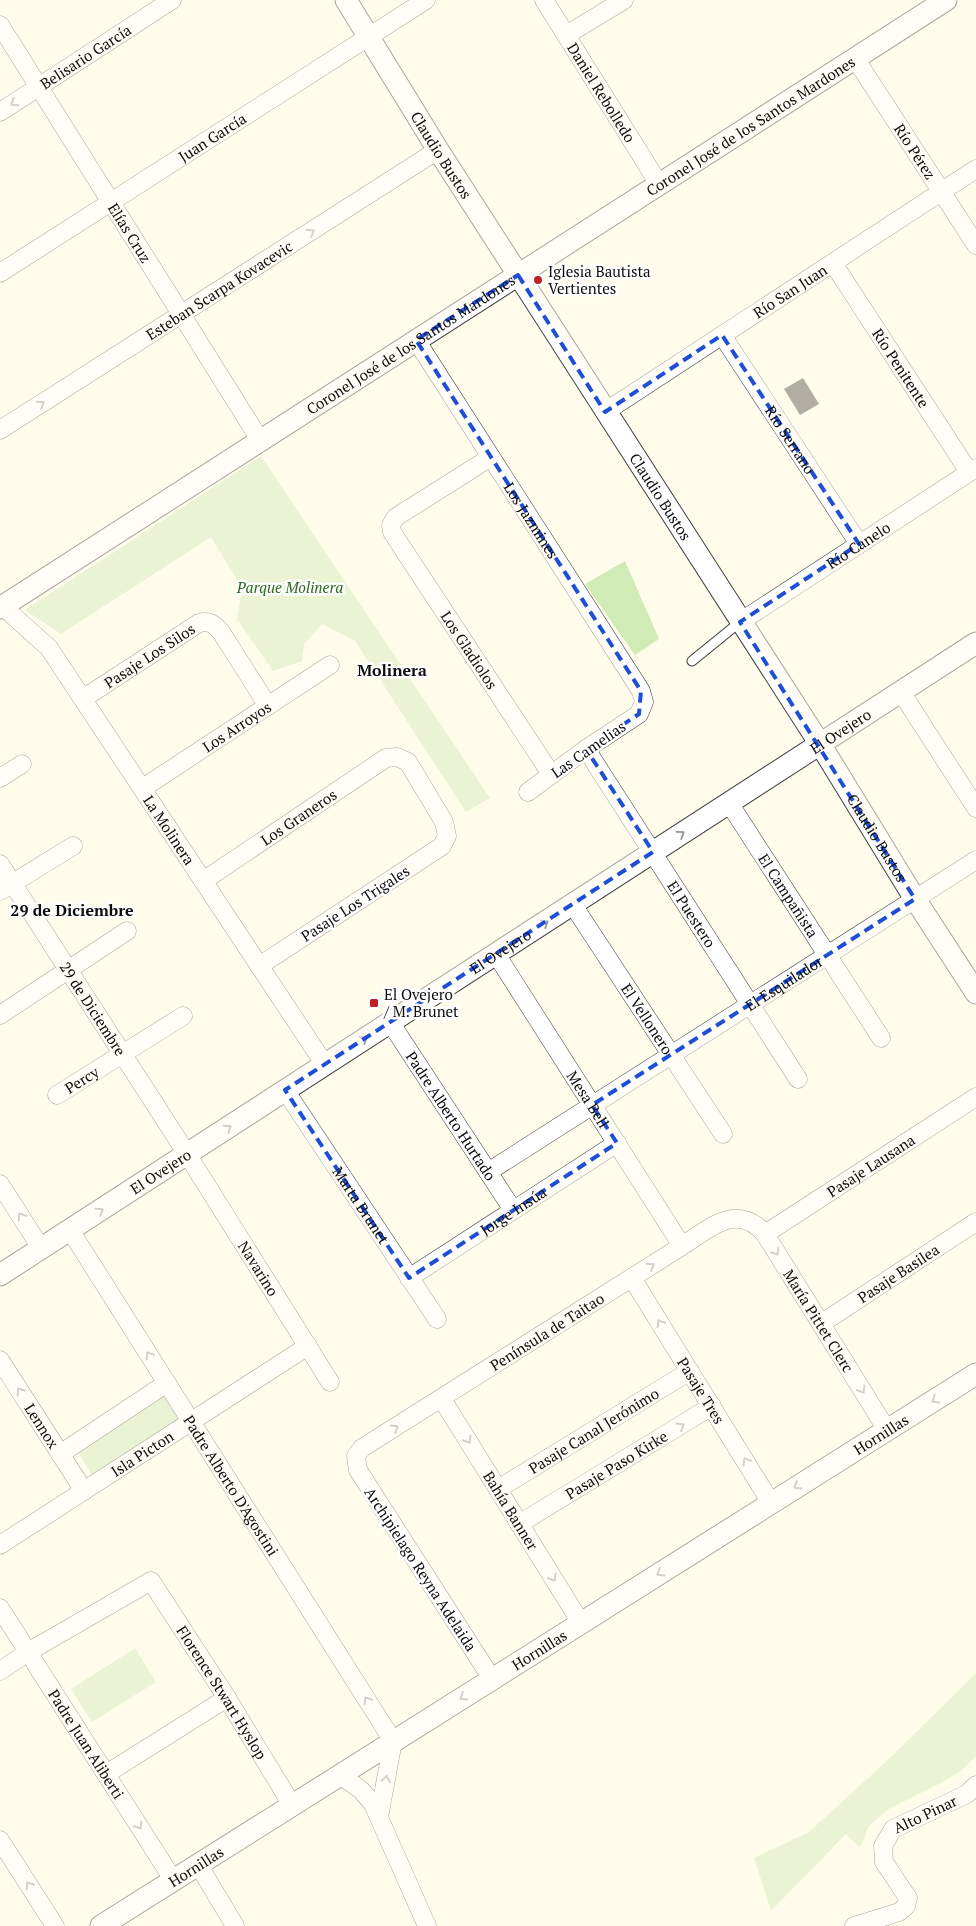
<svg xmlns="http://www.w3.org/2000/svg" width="976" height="1926" font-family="'PT Serif',serif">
<rect width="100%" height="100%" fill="#fffcec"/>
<path fill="#d0ebb5" d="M261 456 490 798 466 812 355 641 322 624 304 644 302 661 273 671 237 619 242 588 211 537 61 634 25 610Z
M625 561 659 639 635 655 585 584Z
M165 1395 180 1419 92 1475 77 1451Z
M135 1648 156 1682 92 1722 71 1689Z
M976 1673V1756L961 1771 939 1784 887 1810 869 1826 860 1847 846 1834 771 1911 754 1858 809 1832 890 1758Z"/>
<path fill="#564e49" d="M803 378 819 404 800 415 784 389Z"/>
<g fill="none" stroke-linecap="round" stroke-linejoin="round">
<defs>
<path id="service" d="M692 661 740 622"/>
<g id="minor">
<path id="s1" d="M544 0 659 184"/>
<path id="s2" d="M0 25 260 440"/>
<path d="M566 35 624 0"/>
<path id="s3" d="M855 58 976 245"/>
<path id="s4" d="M0 112 172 0"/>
<path id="s5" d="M833 263 969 472"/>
<path id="s6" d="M0 273 426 0"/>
<path id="s7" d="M722 335 859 544"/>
<path id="s8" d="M416 340 641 691 644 702 639 714 586 749 528 792"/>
<path id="s9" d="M605 412 976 169"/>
<path id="s10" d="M0 430 438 150"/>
<path id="s11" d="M491 457 396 517 391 525 392 532 551 774"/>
<path id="s12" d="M0 604 49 648 325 1065"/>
<path id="s13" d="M740 622 976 468"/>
<path d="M901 692 976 808"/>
<path id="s14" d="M84 698 199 623C209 620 214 624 221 632L268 706"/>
<path id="s15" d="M586 749 798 1079"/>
<path d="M0 778 22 764"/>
<path id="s16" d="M143 788 330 665"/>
<path id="s17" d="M729 803 881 1038"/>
<path id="s18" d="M0 864 187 1154 330 1382"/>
<path id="s19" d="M203 881 386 758 397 757 408 762 444 822 447 836 442 846 259 966"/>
<path d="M0 891 73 846"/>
<path id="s20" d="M573 905 723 1134"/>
<path id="s21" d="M496 954 682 1246"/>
<path d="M0 1015 127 931"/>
<path id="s22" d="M390 1022 513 1210"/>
<path id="s23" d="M285 1090 437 1319"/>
<path id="s24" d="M57 1095 183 1016"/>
<path id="s25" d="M488 1172 976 860"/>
<path d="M0 1184 41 1248"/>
<path id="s26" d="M70 1230 393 1741 379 1817"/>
<path id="s27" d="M765 1234 976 1097"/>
<path id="s28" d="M409 1278 617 1143"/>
<path id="s29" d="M632 1278 771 1503"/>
<path id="s30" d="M822 1323 976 1222"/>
<path id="s31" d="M0 1360 84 1491"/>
<path id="s32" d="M442 1399 581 1623"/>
<path d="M60 1454 167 1383"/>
<path id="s33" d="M498 1489 690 1371"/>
<path id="s34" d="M519 1524 712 1406"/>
<path id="s35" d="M0 1545 308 1346"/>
<path id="s36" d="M0 1608 174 1881"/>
<path id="s37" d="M0 1671 28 1652 151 1581 227 1698 292 1805"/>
<path id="s38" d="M492 1679 358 1470 356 1456 362 1448 682 1246C709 1229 737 1201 765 1234L887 1430"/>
<path d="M106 1774 227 1698"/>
<path d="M340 1775 361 1790 373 1804 427 1926"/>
<path d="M0 1840 55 1926"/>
<path d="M199 1866 235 1926"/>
<path id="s39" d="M854 1926 899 1912 906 1906 908 1898 884 1862 883 1846 893 1829 967 1794 976 1785"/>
</g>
<g id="tertiary">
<path id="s40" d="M346 0 438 150 820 744 915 899 976 993"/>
<path id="s41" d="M0 608 946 0"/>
<path id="s42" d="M0 1275 976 643"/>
<path id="s43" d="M101 1926 976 1374"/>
</g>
</defs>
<use href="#service" stroke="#404040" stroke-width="11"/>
<use href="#minor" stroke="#404040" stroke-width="19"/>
<use href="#tertiary" stroke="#404040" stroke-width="23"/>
<use href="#service" stroke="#fff" stroke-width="9"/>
<use href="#minor" stroke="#fff" stroke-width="18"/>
<use href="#tertiary" stroke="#fff" stroke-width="21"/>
</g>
<defs><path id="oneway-chevron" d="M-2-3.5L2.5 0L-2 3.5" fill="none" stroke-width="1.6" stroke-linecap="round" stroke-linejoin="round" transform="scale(1.25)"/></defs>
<g stroke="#9e9e9e">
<use href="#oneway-chevron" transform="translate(14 103) rotate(147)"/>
<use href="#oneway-chevron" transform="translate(311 232) rotate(-33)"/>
<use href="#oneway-chevron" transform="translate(41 404) rotate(-33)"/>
<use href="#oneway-chevron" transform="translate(681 834) rotate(-33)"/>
<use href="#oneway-chevron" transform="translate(545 923) rotate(-33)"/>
<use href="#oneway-chevron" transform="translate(364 1039) rotate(-33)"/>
<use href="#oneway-chevron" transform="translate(228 1128) rotate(-33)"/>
<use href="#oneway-chevron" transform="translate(100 1211) rotate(-33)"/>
<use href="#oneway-chevron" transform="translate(21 1216) rotate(-123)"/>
<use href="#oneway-chevron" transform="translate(776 1252) rotate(58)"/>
<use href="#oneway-chevron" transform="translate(651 1266) rotate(-33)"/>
<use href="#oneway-chevron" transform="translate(660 1323) rotate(-122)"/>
<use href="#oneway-chevron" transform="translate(149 1355) rotate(-122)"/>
<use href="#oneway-chevron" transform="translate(862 1390) rotate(59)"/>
<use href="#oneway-chevron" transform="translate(20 1391) rotate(-123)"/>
<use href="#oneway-chevron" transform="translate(935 1400) rotate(148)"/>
<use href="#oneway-chevron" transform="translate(681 1426) rotate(-31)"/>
<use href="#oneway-chevron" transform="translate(395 1428) rotate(-32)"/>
<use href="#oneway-chevron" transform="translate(468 1440) rotate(58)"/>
<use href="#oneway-chevron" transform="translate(746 1461) rotate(-122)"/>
<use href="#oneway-chevron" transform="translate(797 1486) rotate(148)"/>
<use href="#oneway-chevron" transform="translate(660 1573) rotate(148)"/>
<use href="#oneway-chevron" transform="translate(553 1578) rotate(58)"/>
<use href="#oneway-chevron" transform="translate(463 1697) rotate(148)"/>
<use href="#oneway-chevron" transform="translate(367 1700) rotate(-122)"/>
<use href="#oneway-chevron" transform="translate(386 1779) rotate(-80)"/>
<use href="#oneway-chevron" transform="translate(139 1826) rotate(57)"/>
<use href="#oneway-chevron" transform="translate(29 1885) rotate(-123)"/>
</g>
<path d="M0 0H976V1926H0ZM518 275 605 412 722 335 859 544 740 622 915 899 592 1105 617 1143 409 1278 285 1090 653 852 586 749 639 714 641 691 416 340Z" fill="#fffcec" fill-opacity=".55" fill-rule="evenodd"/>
<path fill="none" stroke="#1d4ed8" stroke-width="4" stroke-dasharray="10 6" stroke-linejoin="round" d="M518 275 605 412 722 335 859 544 740 622 915 899 592 1105 617 1143 409 1278 285 1090 653 852 586 749 639 714 641 691 416 340Z"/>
<g fill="#c12026" stroke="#fff" stroke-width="2">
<circle cx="538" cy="280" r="5"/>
<rect x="369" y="998" width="10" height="10" rx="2.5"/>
</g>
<g text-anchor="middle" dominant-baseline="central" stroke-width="5" stroke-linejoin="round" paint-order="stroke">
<g font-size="15" fill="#0d0d0d" stroke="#fff">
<text stroke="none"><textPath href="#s4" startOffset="102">Belisario García</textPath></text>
<text stroke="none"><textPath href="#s1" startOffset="109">Daniel Rebolledo</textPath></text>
<text stroke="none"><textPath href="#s41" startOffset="892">Coronel José de los Santos Mardones</textPath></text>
<text stroke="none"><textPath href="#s6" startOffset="252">Juan García</textPath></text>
<text stroke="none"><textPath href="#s3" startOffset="111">Río Pérez</textPath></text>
<text stroke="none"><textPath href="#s40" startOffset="182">Claudio Bustos</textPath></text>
<text stroke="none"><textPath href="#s2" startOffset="245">Elías Cruz</textPath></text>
<text stroke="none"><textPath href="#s10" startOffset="260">Esteban Scarpa Kovacevic</textPath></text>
<text stroke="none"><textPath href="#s9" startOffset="221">Río San Juan</textPath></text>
<text stroke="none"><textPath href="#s41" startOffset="488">Coronel José de los Santos Mardones</textPath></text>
<text stroke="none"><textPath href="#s5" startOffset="125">Río Penitente</textPath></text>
<text stroke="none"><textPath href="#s7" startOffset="125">Río Serrano</textPath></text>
<text stroke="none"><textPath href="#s40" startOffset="588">Claudio Bustos</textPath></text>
<text stroke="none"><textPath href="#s8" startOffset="214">Los Jazmines</textPath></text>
<text stroke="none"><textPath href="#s13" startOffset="141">Río Canelo</textPath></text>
<text stroke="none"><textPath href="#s11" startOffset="270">Los Gladiolos</textPath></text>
<text stroke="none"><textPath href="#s14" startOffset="78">Pasaje Los Silos</textPath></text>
<text stroke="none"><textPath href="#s16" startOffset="112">Los Arroyos</textPath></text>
<text stroke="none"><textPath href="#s42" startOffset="1001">El Ovejero</textPath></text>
<text transform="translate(588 749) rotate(-35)">Las Camelias</text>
<text stroke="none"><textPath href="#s19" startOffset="115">Los Graneros</textPath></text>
<text stroke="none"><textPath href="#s12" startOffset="284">La Molinera</textPath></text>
<text stroke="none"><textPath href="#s40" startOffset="992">Claudio Bustos</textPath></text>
<text stroke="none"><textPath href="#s17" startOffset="110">El Campañista</textPath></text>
<text transform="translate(355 903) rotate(-33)">Pasaje Los Trigales</text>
<text stroke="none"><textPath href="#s15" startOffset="196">El Puestero</textPath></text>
<text stroke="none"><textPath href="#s42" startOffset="596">El Ovejero</textPath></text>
<text stroke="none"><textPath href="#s25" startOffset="351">El Esquilador</textPath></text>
<text stroke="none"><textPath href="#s18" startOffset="172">29 de Diciembre</textPath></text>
<text stroke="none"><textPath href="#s20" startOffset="136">El Vellonero</textPath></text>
<text stroke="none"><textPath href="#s24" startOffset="29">Percy</textPath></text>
<text stroke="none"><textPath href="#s21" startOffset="172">Mesa Bell</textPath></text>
<text stroke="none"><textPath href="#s22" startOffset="112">Padre Alberto Hurtado</textPath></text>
<text stroke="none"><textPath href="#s27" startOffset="126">Pasaje Lausana</textPath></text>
<text stroke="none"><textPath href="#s42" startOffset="191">El Ovejero</textPath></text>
<text stroke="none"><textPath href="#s23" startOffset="138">Marta Brunet</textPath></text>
<text stroke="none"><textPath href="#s28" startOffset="124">Jorge Insúa</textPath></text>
<text stroke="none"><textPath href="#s18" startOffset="480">Navarino</textPath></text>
<text stroke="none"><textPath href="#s30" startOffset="91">Pasaje Basilea</textPath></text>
<text stroke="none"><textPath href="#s38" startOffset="848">María Pittet Clerc</textPath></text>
<text stroke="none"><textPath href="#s38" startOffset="491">Península de Taitao</textPath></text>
<text stroke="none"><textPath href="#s29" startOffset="132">Pasaje Tres</textPath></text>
<text stroke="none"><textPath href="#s31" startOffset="78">Lennox</textPath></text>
<text stroke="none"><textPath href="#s33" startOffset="112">Pasaje Canal Jerónimo</textPath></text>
<text stroke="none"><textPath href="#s43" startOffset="922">Hornillas</textPath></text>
<text stroke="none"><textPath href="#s35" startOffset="169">Isla Picton</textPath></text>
<text stroke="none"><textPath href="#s34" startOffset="114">Pasaje Paso Kirke</textPath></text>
<text stroke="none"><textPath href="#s26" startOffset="302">Padre Alberto D'Agostini</textPath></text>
<text stroke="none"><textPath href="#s32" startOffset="131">Bahía Banner</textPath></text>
<text transform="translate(421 1569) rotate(57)">Archipielago Reyna Adelaida</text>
<text stroke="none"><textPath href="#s43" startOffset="518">Hornillas</textPath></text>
<text stroke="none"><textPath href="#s37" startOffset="308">Florence Stwart Hyslop</textPath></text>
<text stroke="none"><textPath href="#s36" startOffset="161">Padre Juan Aliberti</textPath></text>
<text stroke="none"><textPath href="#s39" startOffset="179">Alto Pinar</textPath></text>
<text stroke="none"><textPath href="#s43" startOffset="112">Hornillas</textPath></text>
</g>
<g font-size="15" fill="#0d0d0d" stroke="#fff" text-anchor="start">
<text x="548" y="271">Iglesia Bautista<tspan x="548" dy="17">Vertientes</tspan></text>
<text x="384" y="994">El Ovejero<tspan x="384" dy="17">/ M. Brunet</tspan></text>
</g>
<g font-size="15" font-style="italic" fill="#2a661b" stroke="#fff">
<text x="290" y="587">Parque Molinera</text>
</g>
<g font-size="16" font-weight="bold" fill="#0d0d0d" stroke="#fff">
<text x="392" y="670">Molinera</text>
<text x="72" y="910">29 de Diciembre</text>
</g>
</g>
</svg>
